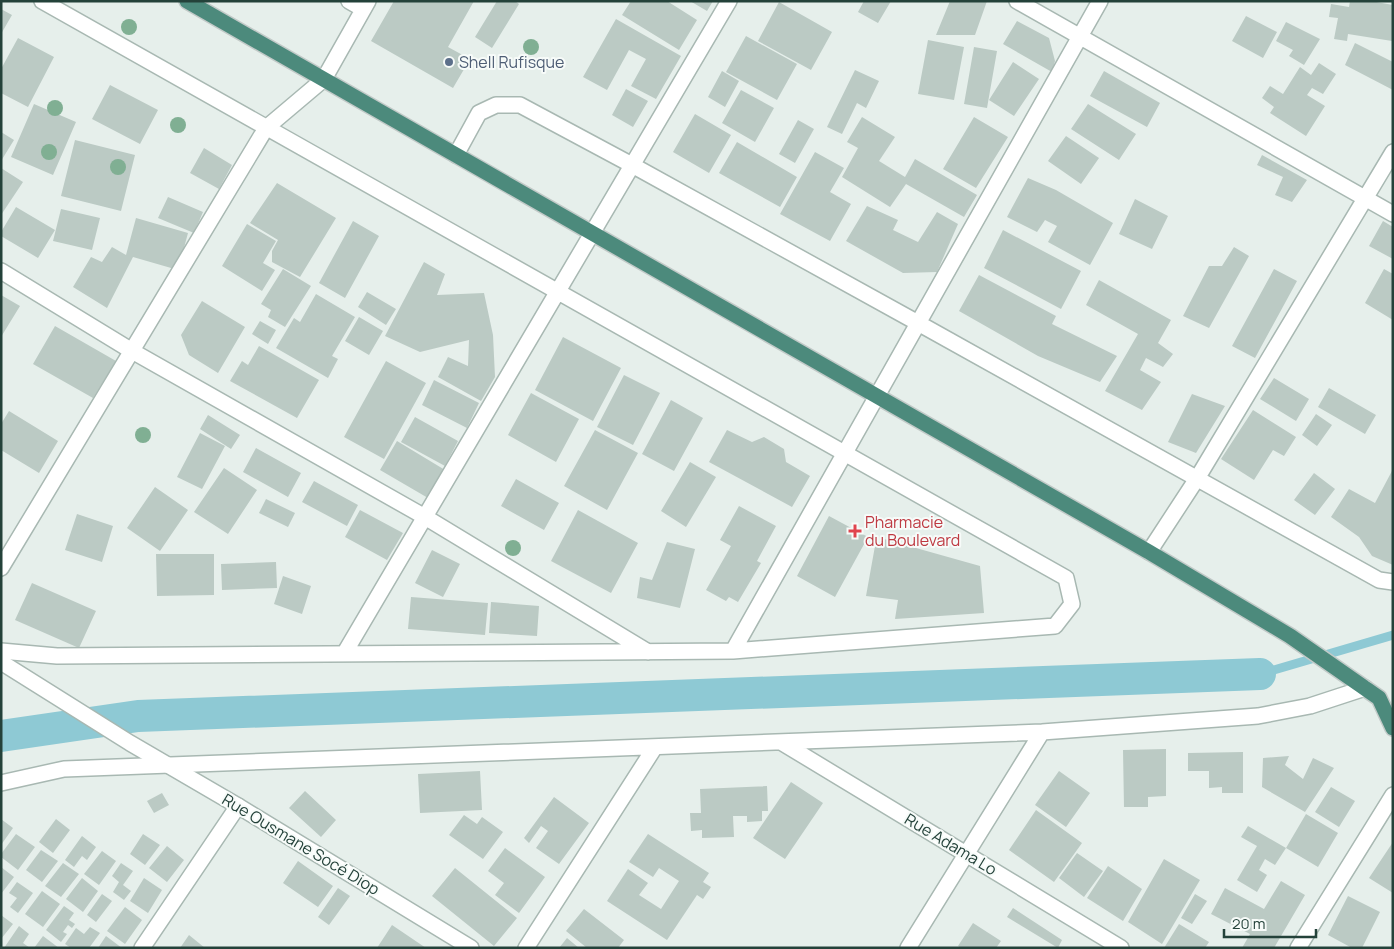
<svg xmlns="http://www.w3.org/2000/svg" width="1394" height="949" font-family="Manrope,sans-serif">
<rect width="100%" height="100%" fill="#e6efeb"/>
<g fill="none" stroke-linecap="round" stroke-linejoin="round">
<path stroke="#8ec9d4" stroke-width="9" d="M1260 674 1393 635"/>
<path stroke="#8ec9d4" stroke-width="32" d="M1 736 138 716 1260 674"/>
</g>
<path fill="#bbcac4" d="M394 1H474L448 47 470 59 453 88 371 41Z
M497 1H515L519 4 492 48 475 37Z
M631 1H667L697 20 679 50 622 15Z
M690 1H713L707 11Z
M864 1H891L878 23 858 12Z
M950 1H987L975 35H936Z
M1350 1H1371L1393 5 1392 41 1348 34 1347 41 1334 39 1338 18 1329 17 1331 4 1349 7Z
M779 2 832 32 811 70 758 41Z
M1 9 12 15 1 34Z
M1246 16 1277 32 1263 58 1232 41Z
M616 19 681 56 656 99 631 86 646 59 629 50 607 90 583 77Z
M1017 21 1049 38 1055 61 1052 72 1003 44Z
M1286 22 1320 39 1304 65 1289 56 1293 50 1276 41Z
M746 36 797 64 777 100 726 72Z
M18 38 54 57 28 107 1 93V69Z
M928 40 964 47 954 100 918 94Z
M1355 43 1393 62V90L1345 65Z
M974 47 997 51 987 108 964 104Z
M1013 62 1039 79 1014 116 989 100Z
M1319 63 1336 74 1323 94 1312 88 1307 95 1325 106 1306 136 1270 113 1274 107 1262 98 1270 86 1283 94 1300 67 1311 75Z
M855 70 879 81 866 108 857 103 842 134 827 127Z
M722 71 739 81 725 107 708 97Z
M1104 71 1160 103 1147 127 1090 96Z
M110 85 158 110 140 144 92 119Z
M626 89 648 101 633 127 612 115Z
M741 90 774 108 755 142 722 123Z
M34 104 76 122 53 175 11 157Z
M1088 104 1136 134 1119 160 1071 129Z
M695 114 731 135 709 173 673 152Z
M862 117 895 137 879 161 905 177 915 159 977 195 964 217 906 184 890 207 842 177 858 148 847 142Z
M974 117 1008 137 976 188 943 169Z
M798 120 814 129 795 163 779 154Z
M1 132 14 140 1 161Z
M1066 136 1099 158 1081 184 1048 161Z
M75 140 135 155 121 211 61 196Z
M737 142 797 177 780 207 719 173Z
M204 148 232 165 219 189 190 173Z
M815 152 844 168 830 192 851 204 830 241 780 214Z
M1262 155 1307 180 1292 202 1275 195 1283 177 1257 165Z
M1 168 23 182 1 215Z
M1028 178 1056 190 1113 223 1090 265 1048 242 1057 226 1045 220 1037 232 1007 217Z
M277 183 336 218 300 277 272 262V251L278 240 250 223Z
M168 197 203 212 194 233 158 218Z
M1135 199 1168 216 1152 249 1119 234Z
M867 206 898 220 893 230 918 242 937 212 958 224 937 272 903 273 846 241Z
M16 207 55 230 38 258 1 236V232Z
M61 209 100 218 92 250 53 241Z
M136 218 188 233 178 270 133 257 107 308 73 287 91 257 102 262 112 247 126 255Z
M353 221 379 236 345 298 319 283Z
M1383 221 1393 227V259L1369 246Z
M247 224 276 241 263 263 275 270 262 291 222 266Z
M1003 230 1081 271 1061 309 984 268Z
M1234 247 1249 256 1209 328 1183 316 1209 266H1222Z
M424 262 445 274 437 295 484 293 493 335 495 377 481 401 438 377 448 357 468 366 469 340 420 352 385 336Z
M283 269 311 286 285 327 268 317 271 310 261 304Z
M1274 269 1297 281 1255 358 1232 346Z
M1384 269 1393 274V320L1365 303Z
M979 275 1056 316 1052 324 1117 356 1100 382 1038 356 959 311Z
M1099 280 1171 320 1158 343 1173 354 1163 367 1146 358 1140 370 1161 382 1142 410 1105 391 1138 334 1086 305Z
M367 292 396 309 386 325 358 307Z
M316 294 355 317 332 356 338 359 328 378 276 348 294 318 300 322Z
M1 295 20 306 1 337Z
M202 301 245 327 218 373 189 355 181 335Z
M359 317 383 331 369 355 345 341Z
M260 321 276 330 268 344 252 334Z
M55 326 116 361 93 398 33 364Z
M563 337 621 368 593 421 535 390Z
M259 346 319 380 297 418 230 381 242 361 248 365Z
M386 361 426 383 384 459 344 437Z
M624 375 660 393 633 445 597 427Z
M1274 378 1309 399 1296 421 1260 399Z
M434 380 479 403 467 428 422 405Z
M1329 388 1376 415 1365 434 1318 407Z
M531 393 579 419 556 462 508 435Z
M1192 394 1225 406 1196 453 1168 442Z
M671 400 703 418 674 471 642 454Z
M1253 410 1296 437 1284 456 1273 450 1254 480 1221 459Z
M9 411 58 441 39 473 1 450V424Z
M1316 414 1332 425 1317 446 1302 435Z
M208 415 240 435 231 449 200 429Z
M415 417 458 441 445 466 401 442Z
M595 430 638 453 607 510 564 486Z
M727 430 752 442 764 437 784 449 786 462 810 476 792 507 709 462Z
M200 433 225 446 202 489 177 477Z
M397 441 445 470 428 498 380 470Z
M256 448 301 473 288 497 243 472Z
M690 462 716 477 686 527 661 511Z
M224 468 257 490 228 534 194 512Z
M1393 469V565L1372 556 1359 537 1331 517 1349 489 1375 503Z
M1314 473 1335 489 1315 515 1294 500Z
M516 479 559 503 544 530 501 506Z
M314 481 358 505 347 526 302 502Z
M155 487 188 510 160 551 127 528Z
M266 499 295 513 288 527 259 513Z
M739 506 776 526 757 561 761 563 738 602 729 597 726 601 706 590 731 546 720 540Z
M360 510 403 533 387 560 345 537Z
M578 510 638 543 611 593 551 561Z
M77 514 113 526 102 562 65 550Z
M829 516 868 537 835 597 797 576Z
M884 539 980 566 984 613 895 619 898 600 866 596 875 546Z
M667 542 695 549 680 608 637 598 640 577 652 580Z
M432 550 460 564 443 597 415 583Z
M156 554H214V595L157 596Z
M276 562 277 588 222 590 221 564Z
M283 576 311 586 302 614 274 604Z
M32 583 96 611 79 648 15 620Z
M411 597 488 603 485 635 408 629Z
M491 602 539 606 537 636 489 633Z
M1166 749V796L1148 797V807H1124L1123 750Z
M1243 752V793H1222V787L1209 788V771H1188V753Z
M1289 756 1285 765 1303 779 1313 758 1334 768 1305 812 1262 787 1263 758Z
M480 771 482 810 420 813 418 774Z
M1059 771 1090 793 1066 827 1035 805Z
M791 782 823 803 785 859 753 838Z
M767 786 768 811H762V821L747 822V816H733L734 837 702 838V830L691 831 690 813H701L700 789Z
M1331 787 1355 801 1339 827 1315 812Z
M305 791 336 820 321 837 289 808Z
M162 793 169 805 154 813 147 801Z
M554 797 589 823 559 864 536 848 548 831 541 826 529 843 524 838Z
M1036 810 1082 843 1054 882 1009 850Z
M1306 814 1338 833 1318 867 1286 848 1275 865 1265 859 1259 870 1267 875 1257 892 1237 880 1257 846 1241 837 1248 826 1286 848Z
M464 815 477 824 482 817 503 832 483 859 449 835Z
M1 819 13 828 1 845Z
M56 819 70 830 53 853 39 842Z
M16 834 35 847 18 870 1 857V854Z
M143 834 160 845 145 865 130 854Z
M648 834 709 873 703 882 711 887 703 899 697 895 667 940 607 901 628 869 648 883 639 895 661 909 679 881 659 868 653 877 629 862Z
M82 836 96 847 87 860 82 856 74 867 65 860Z
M1393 842V893L1369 878Z
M167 846 184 860 167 882 149 868Z
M505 848 545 877 519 913 495 895 504 883 488 871Z
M41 850 58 861 42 882 26 870Z
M102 851 116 861 99 885 84 874Z
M1077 853 1103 871 1084 897 1059 878Z
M1164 859 1200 880 1162 944 1128 922Z
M298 861 333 886 318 907 283 883Z
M63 863 79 874 61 897 45 886Z
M121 863 133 871 123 885 131 891 124 900 113 892 119 882 112 876Z
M1108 866 1142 889 1123 921 1087 898Z
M1 867 14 877 1 894Z
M455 868 517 918 494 946 432 896Z
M82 878 98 891 83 912 66 899Z
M144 878 162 890 148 913 130 901Z
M1281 881 1305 895 1274 948H1242L1250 934 1211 914 1225 888 1264 909Z
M17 882 33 893 18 913 10 907 17 898 9 893Z
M338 888 350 896 329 925 318 917Z
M42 891 60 904 43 927 25 914Z
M102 894 112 901 96 922 87 915Z
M1195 894 1207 901 1192 924 1181 918Z
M1348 896 1380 912 1362 948H1352L1328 935Z
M64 906 74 913 69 920 75 924 72 928 68 925 63 932 67 934 61 942 46 930Z
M125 907 142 920 125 944 107 931Z
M1013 908 1062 940 1058 948 1007 917Z
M584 909 624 940 618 948H587L566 931Z
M1 915 13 924 1 939Z
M973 923 1001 941 996 948H961L958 946Z
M1179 924 1209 942 1205 948H1164Z
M392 925 426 948H377Z
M19 926 29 934 23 943 30 948H4Z
M90 927 100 933 89 948H71L65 944 76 928 84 934Z
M189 935 205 948H180Z
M43 936 59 948H34Z
M106 936 122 948H98Z
M567 938 579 948H559Z"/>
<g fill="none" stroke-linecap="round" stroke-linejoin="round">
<defs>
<path id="minor" d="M349 1 363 9
M1017 1 1393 214
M456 155 479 113 496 105H520L632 165 918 323 1379 580 1393 582
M1 271 132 351 425 517 648 652
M1149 552 1198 477 1393 152
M1 568 266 128 324 79 368 1
M1 651 57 656 733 651 1055 626 1072 604 1066 578 42 1
M733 651 1100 1
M344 654 729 1
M781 742 1121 948
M1 783 64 769 1042 732 1258 716 1310 706 1365 688
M142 948 238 806
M526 948 655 747
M908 948 1042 732
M1298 948 1393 795"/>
<path id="tertiary" d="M1 662 130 743 238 806 471 948"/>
<path id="trunk" d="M187 1 1149 552 1290 636 1379 698 1393 728"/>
</defs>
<use href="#minor" stroke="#a8b8b2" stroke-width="18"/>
<use href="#tertiary" stroke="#a8b8b2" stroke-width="18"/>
<use href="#trunk" stroke="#c2cac8" stroke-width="18"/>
<use href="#minor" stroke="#fff" stroke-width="15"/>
<use href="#tertiary" stroke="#fff" stroke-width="15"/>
<use href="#trunk" stroke="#4c8a7c" stroke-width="15"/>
</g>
<g fill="#80af93">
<circle cx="129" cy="27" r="8"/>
<circle cx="531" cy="47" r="8"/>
<circle cx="55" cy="108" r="8"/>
<circle cx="178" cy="125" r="8"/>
<circle cx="49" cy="152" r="8"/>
<circle cx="118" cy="167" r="8"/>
<circle cx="143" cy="435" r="8"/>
<circle cx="513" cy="548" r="8"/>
</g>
<circle fill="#5c6f8a" stroke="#f7fbf9" stroke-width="2" cx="449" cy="62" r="5"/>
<path fill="#e0444e" stroke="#f7fbf9" stroke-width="2" d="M852.5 523.5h5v5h5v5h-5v5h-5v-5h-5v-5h5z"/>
<g text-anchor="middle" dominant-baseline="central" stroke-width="4" stroke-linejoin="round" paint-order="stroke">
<g font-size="16" fill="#4e5e75" stroke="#f7fbf9" text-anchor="start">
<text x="459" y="62">Shell Rufisque</text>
</g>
<g font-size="16" fill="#be3a42" stroke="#f7fbf9" text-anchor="start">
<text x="865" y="522">Pharmacie<tspan x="865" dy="18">du Boulevard</tspan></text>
</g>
<g font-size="16" fill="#24423a" stroke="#f7fbf9">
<text transform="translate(301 844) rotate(31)">Rue Ousmane Socé Diop</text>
<text transform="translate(951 844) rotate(31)">Rue Adama Lo</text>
</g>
</g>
<rect width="1394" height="949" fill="none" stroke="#24423a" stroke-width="5"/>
<path d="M1224 929v8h92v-8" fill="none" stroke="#24423a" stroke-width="2.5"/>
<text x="1232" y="929" font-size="15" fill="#24423a" stroke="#f7fbf9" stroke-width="4" paint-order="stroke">20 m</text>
</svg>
